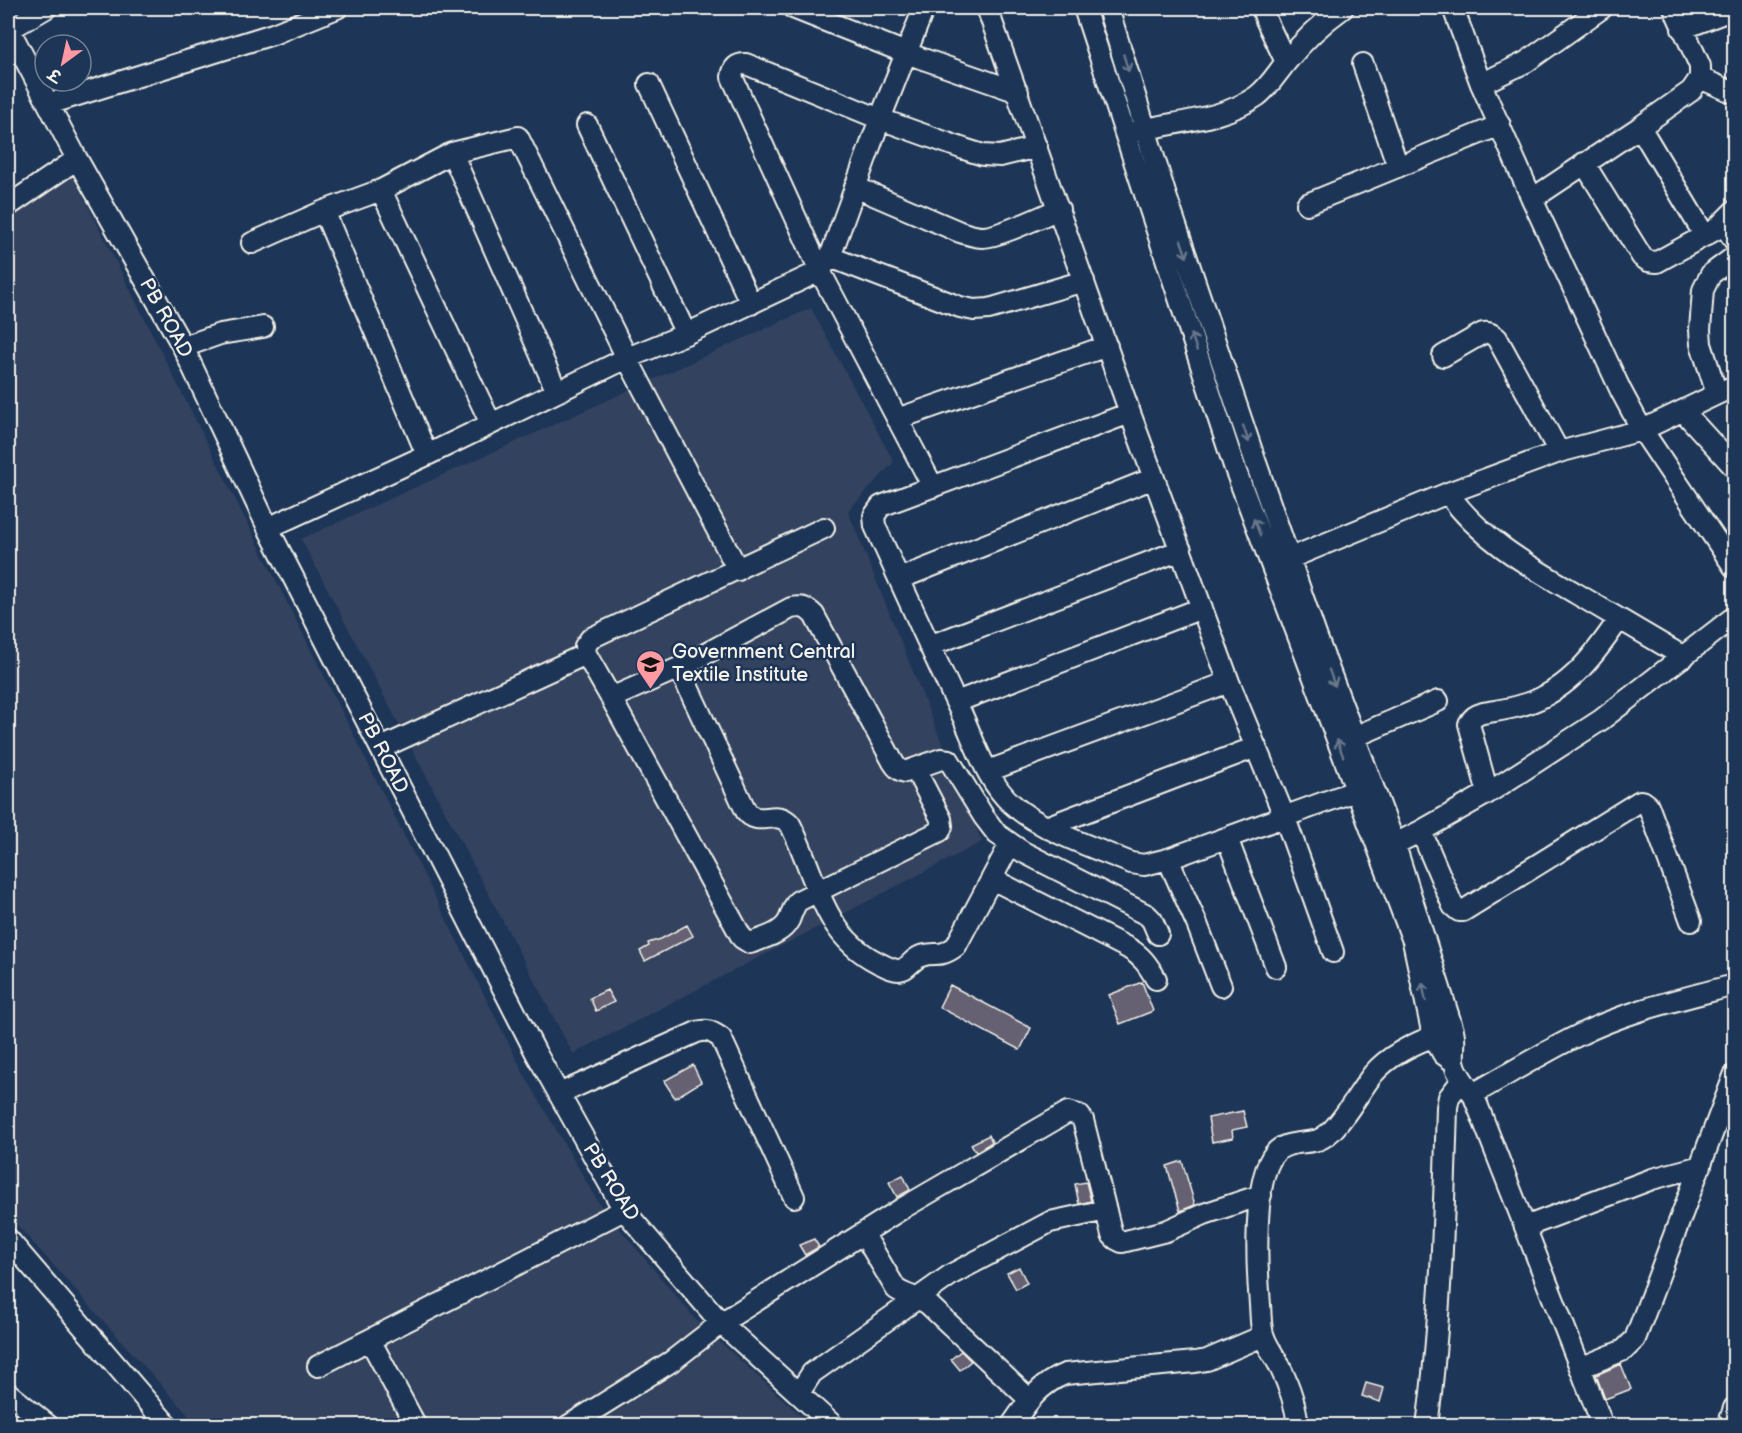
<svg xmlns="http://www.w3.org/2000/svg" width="1742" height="1433" font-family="'Balsamiq Sans','Playpen Sans Deva',sans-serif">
<rect width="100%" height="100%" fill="#1d3557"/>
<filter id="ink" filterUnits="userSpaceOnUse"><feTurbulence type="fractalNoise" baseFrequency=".0167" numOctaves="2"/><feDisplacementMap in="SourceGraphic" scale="12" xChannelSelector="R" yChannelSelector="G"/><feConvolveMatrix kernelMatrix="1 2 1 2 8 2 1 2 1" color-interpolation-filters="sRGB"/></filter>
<g filter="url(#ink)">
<path fill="#33425f" d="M73 176 524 1074 600 1205 696 1320 811 1425H197L8 1215V219Z
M811 308 894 462 848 511 982 842 573 1054 301 539Z"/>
<path fill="#656072" stroke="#f4f1e8" stroke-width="1.5" d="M687 925 693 936 645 961 640 951 649 946 648 943 661 939Z
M1142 982 1153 1011 1120 1024 1109 995Z
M950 985 1031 1028 1020 1050 939 1007Z
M607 990 614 1002 596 1011 590 998Z
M693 1065 701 1082 675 1098 664 1081Z
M1243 1111 1247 1127 1232 1130 1233 1138 1212 1142 1208 1118Z
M989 1135 992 1142 976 1152 971 1144Z
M1182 1161 1195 1205 1180 1211 1167 1166Z
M903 1175 910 1190 897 1197 889 1182Z
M1086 1182 1091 1201 1079 1204 1075 1184Z
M814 1239 819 1247 805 1255 799 1245Z
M1019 1267 1027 1283 1016 1289 1007 1273Z
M961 1351 971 1361 960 1370 951 1359Z
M1621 1364 1631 1389 1605 1399 1596 1375Z
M1366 1383 1384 1388 1380 1402 1362 1396Z"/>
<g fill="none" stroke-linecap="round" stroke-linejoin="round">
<defs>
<path id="minor" d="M793 8 906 53 1018 92
M987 8 1130 413 1229 682 1285 818 1333 952
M1084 8 1234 466 1413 941 1433 1036 1443 1054 1454 1062
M1108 8 1165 193 1255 460 1317 638 1395 845 1453 1030C1456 1041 1453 1049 1454 1060 1455 1072 1466 1085 1473 1094L1603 1426
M1262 8 1266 20 1286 62
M1453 8 1481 84 1532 199 1621 391 1642 430 1734 567
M8 27 77 159 183 347 268 528 536 1053 624 1210 721 1323 834 1426
M10 29 46 8
M1682 29 1734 9
M1363 64 1398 167
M1700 78 1734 93
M649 84 751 304
M1481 84 1526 62 1602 8
M49 104 273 34 337 8
M587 125 686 334
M1640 127 1705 236
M1134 132C1175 121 1221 121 1257 96 1270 86 1277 73 1287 61 1303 41 1322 23 1343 8
M452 153 557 392
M1584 163 1642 257 1648 261 1657 262 1715 230 1734 211
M855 187 960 232C967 234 975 237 983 237 999 237 1042 216 1059 209
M381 190 491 424
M1532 199 1640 127 1691 91 1700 78V66L1674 8
M1307 204 1500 125
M8 206 77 159
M324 211 427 455
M1723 223 1734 240
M252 243 324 211 381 190 452 153 518 137 627 358 738 570
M830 257 960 307 974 310 989 309 1084 281
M183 347 220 334 263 327
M1443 356 1483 333C1489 332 1492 334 1497 338L1559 452
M1717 394 1701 344 1700 330 1703 290 1711 274 1734 257
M1683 411 1734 467
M1130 413 881 506 874 516 875 526C904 590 933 654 963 717 976 746 988 783 1012 804 1040 830 1095 848 1131 863L1144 865 1168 859 1366 787
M897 419 1107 346
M933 487 820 271 732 77C733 68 736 64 746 64L880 119 964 149 983 155 1000 156 1037 147
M1448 493C1480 539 1529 566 1577 594 1613 615 1648 636 1684 657
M268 528 427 455 627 358 686 334 820 271 830 257 880 119 924 8
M1276 564 1448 493 1559 452 1642 430 1734 386
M899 579 1154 478
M929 646 1181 550
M679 668 746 811C758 828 776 808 790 824 816 874 821 934 877 962 883 965 891 970 898 970 908 970 912 959 921 956 936 951 939 959 956 946L1010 844
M611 698 586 654 585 646 591 638 824 528
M956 702 1202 608
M1354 737 1438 701
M381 748 586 654
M915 769 941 819 942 826 940 831 798 901C793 907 792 913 789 920 782 934 764 938 750 943L742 938 611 698 679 668 791 608C802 606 806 607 814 615L893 762C896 767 899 771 905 772L941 759 949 760 984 817 997 834 1023 852 1147 915 1152 920 1158 934
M988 771 1229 682
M1488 793 1469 724C1473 717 1476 715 1483 713 1493 711 1504 710 1515 707 1564 696 1593 658 1619 619
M1046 827 1256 747
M1421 831 1453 906 1459 911H1463L1640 801 1644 802 1648 805 1691 921
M1227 838 1276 967
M1383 850 1421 831 1488 793 1601 720 1734 617
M1168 859 1197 924 1221 986
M992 879 1128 948C1142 956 1148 965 1156 979
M559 1094 697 1032C708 1029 712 1032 721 1038L794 1197
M1473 1094C1507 1075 1542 1053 1577 1036 1626 1011 1682 999 1734 985
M1525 1227 1652 1179 1701 1166
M863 1233 896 1289C906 1296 918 1297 928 1304L1029 1399
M8 1239 168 1426
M370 1340 416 1426
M318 1366 624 1210
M1580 1368 1624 1350 1635 1339 1734 1076
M8 1393 49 1426
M799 1393 812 1373 952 1274 1050 1222 1106 1210
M568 1426 672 1361 721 1323 903 1208 1068 1112 1079 1115 1083 1120 1112 1235 1116 1239 1122 1242 1166 1231 1204 1214 1261 1195
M1011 1426C1026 1404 1039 1384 1065 1374L1195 1362 1207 1360 1263 1336
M1298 1426C1296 1405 1288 1383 1279 1365 1274 1355 1267 1346 1264 1337 1260 1327 1261 1315 1260 1305 1257 1270 1252 1179 1275 1153 1285 1141 1304 1144 1318 1140 1325 1137 1331 1132 1336 1126 1350 1110 1360 1091 1373 1074 1390 1054 1419 1041 1443 1033
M1427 1426C1441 1320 1444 1213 1447 1107L1449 1097 1462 1080
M1728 1426 1734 1408"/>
</defs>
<use href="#minor" stroke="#f4f1e8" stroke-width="24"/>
<use href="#minor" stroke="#1d3557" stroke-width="20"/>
</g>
<defs><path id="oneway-shaft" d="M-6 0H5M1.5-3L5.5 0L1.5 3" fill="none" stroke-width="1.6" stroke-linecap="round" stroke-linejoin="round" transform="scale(1.5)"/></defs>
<g stroke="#68778a">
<use href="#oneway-shaft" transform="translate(1126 63) rotate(73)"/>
<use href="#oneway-shaft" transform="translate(1184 249) rotate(71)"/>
<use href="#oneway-shaft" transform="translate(1194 342) rotate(-108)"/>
<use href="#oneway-shaft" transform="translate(1246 434) rotate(71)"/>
<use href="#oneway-shaft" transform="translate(1257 527) rotate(-111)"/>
<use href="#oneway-shaft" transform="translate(1332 678) rotate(70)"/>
<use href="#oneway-shaft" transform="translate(1340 748) rotate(-110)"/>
<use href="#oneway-shaft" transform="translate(1424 992) rotate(-101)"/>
</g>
</g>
<defs>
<symbol id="university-pin" viewBox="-11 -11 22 30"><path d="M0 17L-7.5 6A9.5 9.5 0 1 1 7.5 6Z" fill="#ff9aa2" stroke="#1d3557"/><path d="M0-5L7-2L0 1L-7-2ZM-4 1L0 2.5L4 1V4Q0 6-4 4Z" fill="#111"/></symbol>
</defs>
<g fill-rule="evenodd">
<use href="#university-pin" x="634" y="648" width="33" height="45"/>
</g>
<g text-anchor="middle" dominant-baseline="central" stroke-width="5" stroke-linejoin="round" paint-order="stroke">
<g font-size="20" fill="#f4f1e8" stroke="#1d3557">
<text transform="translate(166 318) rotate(61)">PB ROAD</text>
<text transform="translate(383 753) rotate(63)">PB ROAD</text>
<text transform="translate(611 1182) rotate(58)">PB ROAD</text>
</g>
<g font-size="20" fill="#f4f1e8" stroke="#1d3557" text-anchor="start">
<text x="672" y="652">Government Central<tspan x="672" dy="23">Textile Institute</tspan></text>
</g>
</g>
<rect width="1742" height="1433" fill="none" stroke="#1d3557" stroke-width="30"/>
<rect x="15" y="15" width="1712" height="1403" fill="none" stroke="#f4f1e8" stroke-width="2" filter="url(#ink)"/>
<g transform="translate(63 63) rotate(213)"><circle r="28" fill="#1d3557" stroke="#738091" stroke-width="1.5"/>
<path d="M0-4.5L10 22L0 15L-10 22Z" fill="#ff9aa2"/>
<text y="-9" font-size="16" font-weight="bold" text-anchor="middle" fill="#f4f1e8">उ</text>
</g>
</svg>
